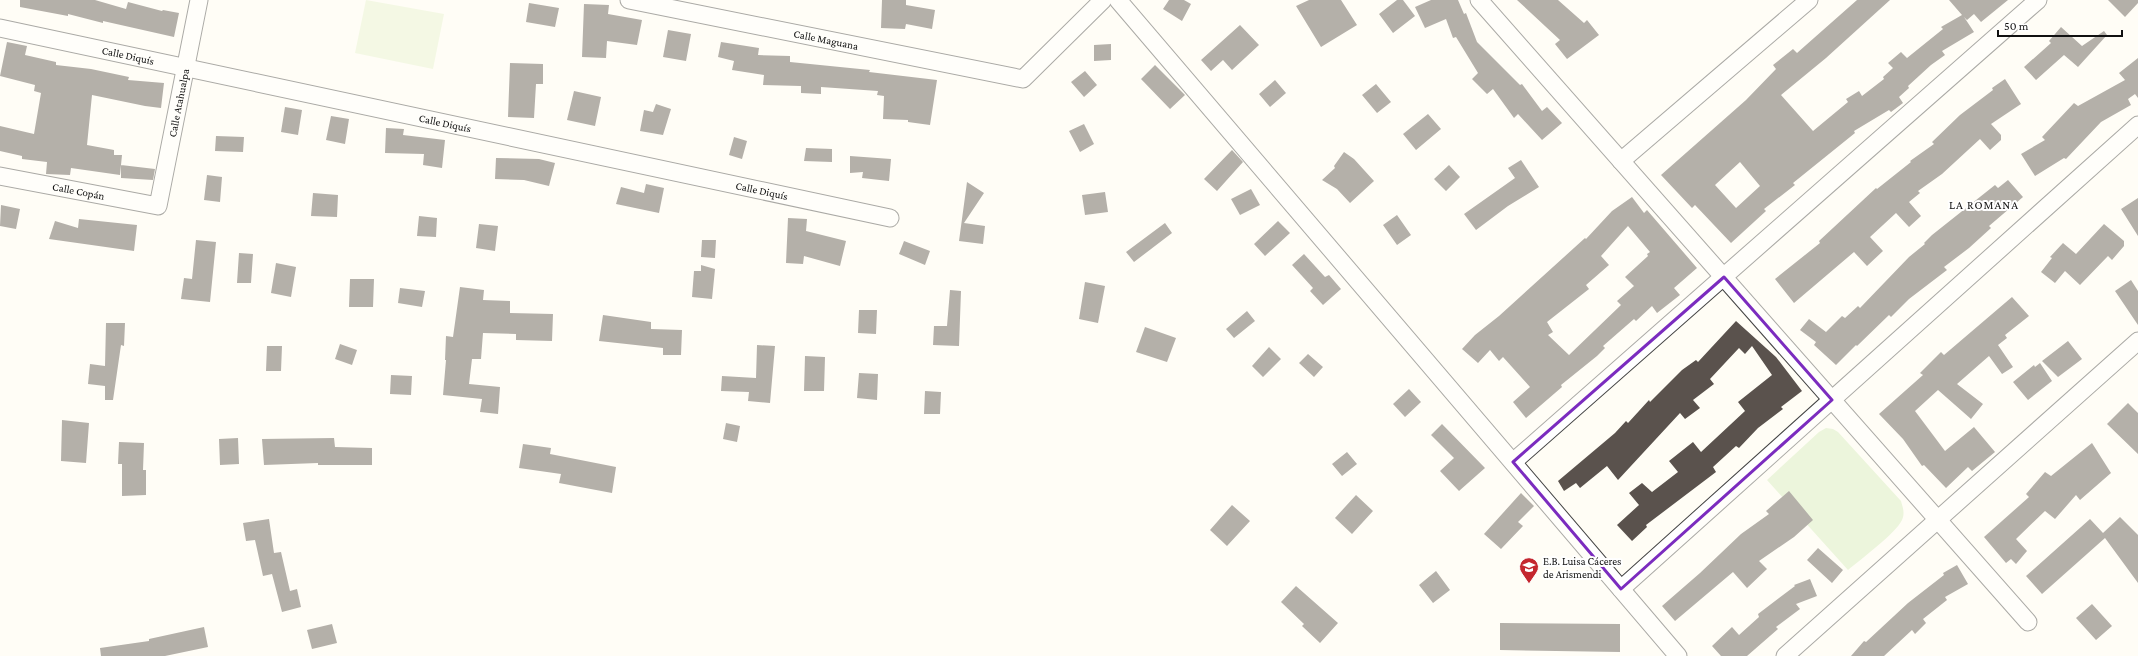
<svg xmlns="http://www.w3.org/2000/svg" width="2138" height="656" font-family="'Crimson Pro',serif">
<rect width="100%" height="100%" fill="#fffdf5"/>
<path fill="#d5ebbd" d="M1826 428 1833 429 1838 432 1901 501C1903 508 1905 513 1902 520 1896 533 1861 559 1848 570L1767 480 1819 432Z"/>
<path fill="#e6f2cf" d="M366 0 444 14 433 69 355 53Z"/>
<path fill="#5a524d" fill-rule="evenodd" d="M20 0H95L126 9 128 2 162 11 163 10 179 13 174 37 103 21V23L68 14V16L20 7Z
M882 0H906V5L935 10 932 29 906 24 905 29 881 28Z
M1169 0H1184L1191 4 1182 21 1163 9Z
M1309 0H1341L1357 25 1321 47 1296 6Z
M1397 0H1403L1415 16 1393 33 1379 14Z
M1431 0H1458L1464 14 1466 13 1477 42 1520 85 1522 84 1542 111 1547 107 1562 123 1542 140 1518 114 1514 118 1493 89 1487 94 1472 79 1478 73 1456 37 1453 38 1446 19 1425 28 1415 7Z
M1517 0H1558L1584 23 1587 20 1599 35 1567 59 1555 44 1560 40Z
M1857 0H1890L1826 58 1781 95 1813 131 1848 102 1846 99 1859 91 1862 96 1884 79 1883 77 1893 68 1888 63 1901 52 1907 58 1943 29 1941 27 1962 15 1949 0H2008L1981 22 1974 14 1967 20 1964 17 1974 32 1942 51 1945 55 1931 65 1908 86 1909 88 1899 97 1903 103 1891 112 1889 110 1854 131 1855 133 1793 183 1795 185 1764 209 1766 211 1731 243 1695 205 1692 208 1661 175 1746 100 1776 69 1773 65 1793 49 1797 53ZM1740 162 1760 186 1736 208 1715 185Z
M2108 0H2138V3L2125 17Z
M529 3 559 8 555 27 526 22Z
M584 4 609 5 608 14 642 20 637 45 607 41 606 58 582 57Z
M1240 25 1259 45 1232 70 1223 60 1211 71 1201 60Z
M2061 27 2082 46 2104 31 2107 35 2078 67 2064 55 2036 80 2024 67 2051 43 2049 41Z
M668 30 691 34 686 61 663 57Z
M7 42 27 46 25 55 56 62V65L91 69 129 77 128 80 164 83 161 108 145 106 92 95 87 145 114 150V155H122L120 175 71 168 70 175 46 174 47 162 22 159V156L0 151V126L34 134 41 93 34 91 35 85 0 76Z
M721 42 759 48 758 55 790 56V62L870 70 869 72 937 80 930 125 908 122V120L883 119 884 96 877 95 878 91 821 87V94L801 93V86L763 85 764 75 732 70 734 61 718 57Z
M1111 44V60L1094 61V45Z
M2138 58V98L2135 94 2128 99 2131 105 2101 122 2066 159 2064 158 2035 176 2021 154 2045 140 2042 137 2074 103 2078 106 2125 80 2119 73Z
M510 63 543 64V84H536L534 118 508 117Z
M1155 65 1185 95 1170 109 1141 79Z
M1085 71 1097 85 1084 97 1071 82Z
M2005 79 2021 104 1991 124 2001 135V140L1990 150 1980 139 1942 174 1918 191 1920 193 1909 202 1921 216 1909 227 1896 213 1870 237 1883 251 1867 266 1854 252 1794 303 1775 279 1820 243 1819 241 1876 188 1877 189 1911 162 1910 161 1934 144 1932 142 1960 115 1993 90 1992 88Z
M1275 80 1286 93 1270 107 1259 94Z
M1376 84 1391 102 1377 113 1362 95Z
M574 91 601 97 595 126 567 120Z
M656 104 671 109 663 135 640 131 644 110 653 112Z
M285 107 302 110 298 135 281 132Z
M1428 114 1441 129 1416 150 1403 134Z
M331 116 349 119 345 144 326 140Z
M1084 124 1094 144 1080 152 1069 131Z
M386 128 404 129 403 135 445 140 442 168 423 165 424 154 385 153Z
M216 136 244 137 243 152 215 151Z
M734 137 747 141 742 159 729 155Z
M806 148 832 149V162L804 161Z
M1232 150 1243 162 1217 191 1204 179Z
M1344 152 1354 159 1374 181 1350 203 1337 189 1322 180 1335 168 1334 166Z
M850 156 891 159 889 181 862 178 863 172 850 173Z
M496 158 539 159 555 163 549 186 524 180 495 179Z
M1521 160 1539 187 1508 206 1476 230 1464 214 1515 178 1508 168Z
M121 165 155 169 153 180 121 178Z
M1449 165 1460 177 1446 191 1434 179Z
M207 175 222 177 220 202 204 200Z
M2008 180 2023 197 1989 226 1991 228 1969 248 1944 267 1947 270 1909 299 1891 317 1889 315 1857 346 1856 345 1836 365 1814 345 1816 342 1800 330 1809 319 1826 332 1842 316 1845 318 1858 306 1860 308 1909 257 1925 244 1924 243 1932 235 1995 185 1998 188Z
M967 182 984 193 964 223 985 226 983 244 959 241Z
M646 184 664 188 659 213 616 204 621 187 644 193Z
M1251 189 1260 205 1240 215 1231 199Z
M1105 192 1108 212 1085 215 1082 195Z
M313 193 338 195 337 217 311 216Z
M1632 197 1644 213 1647 210 1697 268 1674 288 1680 295 1657 313 1652 306 1636 321 1634 319 1603 346 1605 348 1597 356 1561 385 1562 387 1526 418 1513 402 1530 387 1503 357 1499 361 1490 350 1478 363 1462 349 1475 335 1499 316 1585 238 1586 239 1612 211ZM1628 226 1650 252 1647 254 1648 256 1625 277 1634 286 1617 301 1621 305 1569 355 1548 335 1553 332 1547 322 1589 289 1586 285 1609 265 1601 256Z
M2138 198V236L2121 209Z
M1 205 20 209 16 229 0 226Z
M1397 215 1411 235 1397 245 1383 225Z
M419 216 437 218 436 237 417 236Z
M788 218 807 219 806 231 846 241 840 266 804 256 803 264 786 263Z
M79 219 137 225 134 251 49 239 55 221 78 228Z
M1278 221 1290 233 1265 256 1254 244Z
M1165 223 1172 233 1134 262 1126 252Z
M479 224 498 226 495 251 476 248Z
M2104 224 2124 241V246L2112 260 2108 256 2080 285 2065 271 2055 283 2041 272 2052 258 2050 257 2063 243 2076 254Z
M196 240 216 242 210 302 181 299 184 278 192 279Z
M702 240H716L715 258 701 257Z
M904 241 930 251 925 265 899 254Z
M239 253 253 254 251 283H237Z
M1304 254 1325 277 1329 275 1341 289 1323 305 1310 291 1313 288 1292 265Z
M276 263 296 267 291 297 271 293Z
M701 265 715 269 712 299 692 297 694 271H701Z
M350 279H374L373 307H349Z
M2131 280 2138 291V325L2115 291Z
M1085 282 1105 286 1098 323 1079 319Z
M460 287 484 290 483 300 510 301V313L553 314 552 341 516 340V334L483 333 481 359H472L469 384 500 387 498 414 480 412 482 399 443 395 446 360H445L446 336 453 337Z
M400 288 425 291 422 307 398 303Z
M950 290 961 291 959 346 933 345 934 326H947Z
M2012 297 2029 316 2005 335 2007 338 1998 345 2013 367 2002 374 1989 356 1957 384 1983 404 1971 419 1938 390 1915 411 1945 451 1974 427 1995 452 1972 471 1968 467 1946 488 1924 465 1922 466 1903 439 1879 414 1923 375 1920 373 1941 352 1944 355Z
M859 310H877L876 334 858 333Z
M1247 311 1255 321 1234 338 1226 329Z
M603 315 651 322V329L682 330 681 355H663V348L599 341Z
M1736 321 1776 357 1802 391 1781 407 1783 409 1758 428 1739 448 1736 446 1713 467 1716 472 1646 525 1647 527 1632 541 1617 525 1639 505 1629 493 1642 483 1652 492 1678 472 1669 461 1693 442 1701 452 1745 411 1738 402 1772 375 1752 346 1745 354 1739 348 1710 379 1714 384 1693 400 1700 408 1685 419 1680 413 1618 480 1607 466 1580 488 1576 483 1564 491 1558 481 1615 433 1626 421 1628 423 1649 400 1650 402 1682 370 1696 360 1698 362Z
M106 323H125L124 346 121 345 113 400H105V386L88 384 90 364 105 366Z
M1145 327 1176 338 1167 362 1136 352Z
M2068 341 2082 359 2058 377 2042 361Z
M340 344 357 350 352 365 335 359Z
M757 345 775 346 770 403 748 401 749 392 721 391 722 376 756 378Z
M267 346H282L281 371H266Z
M1269 347 1281 359 1263 377 1252 366Z
M1308 354 1323 367 1314 377 1299 363Z
M805 356 825 357 824 391H804Z
M2040 363 2052 381 2028 400 2013 382 2034 365 2035 367Z
M859 373 878 374 877 400 857 398Z
M391 375 412 376 411 395 390 394Z
M1409 389 1421 402 1405 417 1393 404Z
M925 391 941 392 940 414H924Z
M2128 403 2138 413V454L2107 424Z
M62 420 89 423 86 463 61 461Z
M726 423 740 426 737 442 723 439Z
M1442 424 1485 468 1459 491 1440 471 1454 458 1431 435Z
M238 438 239 464 220 465 219 439Z
M334 438 335 447 372 448V465H318V463L264 465 262 439Z
M119 442 144 443 143 470H146V495L122 496V464H118Z
M2092 443 2111 473 2080 500 2076 495 2055 519 2045 511 2016 539 2027 551 2016 564 2011 559 2006 563 1984 537 2029 497 2026 494 2045 472 2051 476Z
M523 444 551 448 550 454 616 467 612 493 559 483 561 474 519 468Z
M1347 452 1357 464 1342 476 1332 464Z
M1789 491 1813 520 1794 537 1759 561 1767 569 1747 588 1733 572 1675 621 1662 606 1700 573 1741 534 1769 514 1766 511Z
M1521 493 1534 506 1518 522 1523 526 1501 549 1484 534Z
M1356 495 1373 511 1352 534 1335 518Z
M1232 505 1250 521 1227 546 1210 530Z
M2120 517 2138 535V583L2105 538 2042 594 2026 576 2090 519 2103 533Z
M269 519 274 553 281 552 290 591 297 589 301 607 282 612 272 574 263 576 255 540 246 541 243 523Z
M1818 548 1843 570 1832 583 1807 560Z
M1957 565 1968 584 1945 597 1947 600 1923 619 1926 623 1915 634 1912 630 1884 656H1851L1864 641 1866 642 1908 603 1944 575 1943 573Z
M1436 571 1450 590 1433 603 1419 585Z
M1810 579 1817 596 1796 604 1800 609 1776 627 1778 629 1747 656H1721L1712 646 1732 627 1739 635 1759 617 1758 614 1795 586 1794 585Z
M1296 586 1338 623 1320 643 1302 626 1304 624 1281 602Z
M2092 604 2112 626 2096 640 2076 618Z
M1500 623 1620 624V652L1500 650Z
M332 624 337 643 312 649 307 630Z
M204 627 208 647 165 656H101L100 648 149 641V639Z"/>
<g fill="none" stroke-linecap="round" stroke-linejoin="round">
<defs>
<g id="minor">
<path id="s1" d="M629 0 1023 79 1103 0"/>
<path d="M1118 0 1678 656"/>
<path d="M1479 0 2028 622"/>
<path id="s2" d="M0 28 890 218"/>
<path d="M1621 161 1809 0"/>
<path id="s3" d="M0 176 158 206 199 0"/>
<path d="M1513 462 2038 0"/>
<path d="M1621 589 2138 125"/>
<path d="M1785 656 2138 341"/>
</g>
</defs>
<use href="#minor" stroke="#444" stroke-width="19"/>
<use href="#minor" stroke="#fff" stroke-width="17"/>
</g>
<path d="M0 0H2138V656H0ZM1724 277 1832 400 1621 589 1513 462Z" fill="#fffdf5" fill-opacity=".55" fill-rule="evenodd"/>
<path fill="none" stroke="#7b2cbf" stroke-width="3" stroke-linejoin="round" d="M1724 277 1832 400 1621 589 1513 462Z"/>
<defs>
<symbol id="school-pin" viewBox="-11 -11 22 30"><path d="M0 17L-7.5 6A9.5 9.5 0 1 1 7.5 6Z" fill="#c4262e" stroke="#fff"/><path d="M0-5L7-2L0 1L-7-2ZM-4 1L0 2.5L4 1V4Q0 6-4 4Z" fill="#fff"/></symbol>
</defs>
<g fill-rule="evenodd">
<use href="#school-pin" x="1518" y="556" width="22" height="30"/>
</g>
<g text-anchor="middle" dominant-baseline="central" stroke-width="4" stroke-linejoin="round" paint-order="stroke">
<g font-size="11" fill="#111" stroke="#fff">
<text stroke="none"><textPath href="#s1" startOffset="201">Calle Maguana</textPath></text>
<text stroke="none"><textPath href="#s2" startOffset="131">Calle Diquís</textPath></text>
<text stroke="none"><textPath href="#s3" startOffset="266">Calle Atahualpa</textPath></text>
<text stroke="none"><textPath href="#s2" startOffset="455">Calle Diquís</textPath></text>
<text stroke="none"><textPath href="#s2" startOffset="779">Calle Diquís</textPath></text>
<text stroke="none"><textPath href="#s3" startOffset="80">Calle Copán</textPath></text>
</g>
<g font-size="11" fill="#111" stroke="#fff" text-anchor="start">
<text x="1543" y="561">E.B. Luisa Cáceres<tspan x="1543" dy="13">de Arismendi</tspan></text>
</g>
<g font-size="12" letter-spacing="1" fill="#111" stroke="#fff">
<text x="1984" y="205">LA ROMANA</text>
</g>
</g>
<path d="M1998 30v6h124v-6" fill="none" stroke="#111111" stroke-width="2"/>
<text x="2004" y="30" font-size="12" fill="#111111" stroke="#ffffff" stroke-width="3" paint-order="stroke">50 m</text>
</svg>
